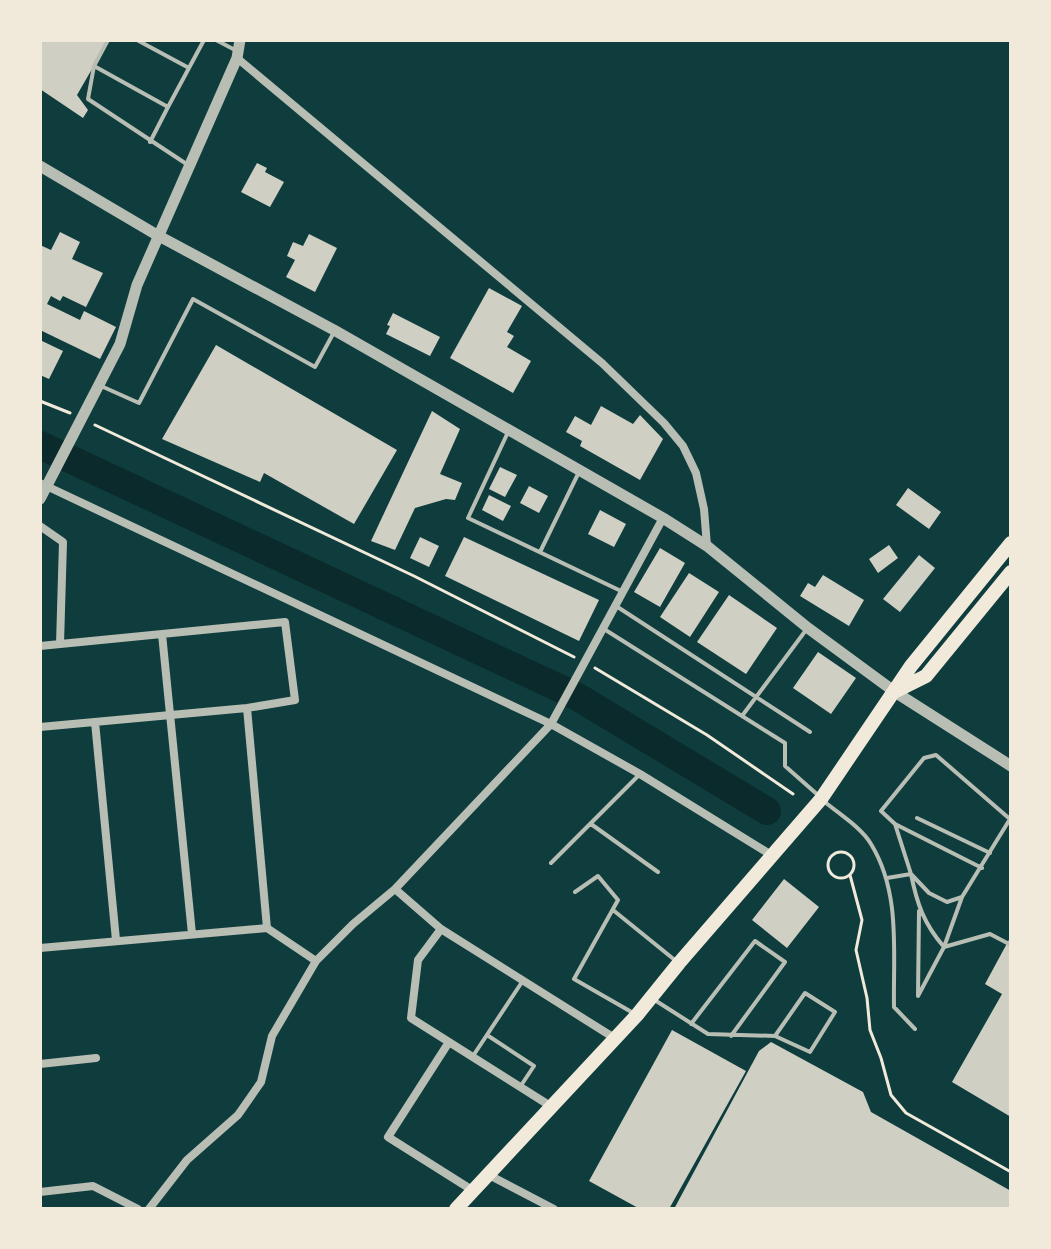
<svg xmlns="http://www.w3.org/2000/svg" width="1051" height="1249" font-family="Inter,sans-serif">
<rect width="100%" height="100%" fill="#0f3d3e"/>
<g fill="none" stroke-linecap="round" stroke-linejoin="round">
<path stroke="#0a2a2b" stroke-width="28" d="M40 445 576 696 767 811"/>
</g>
<path fill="#cfcfc3" d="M40 40H102L107 43 77 95 88 110 83 118 40 89Z
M257 163 267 168 265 172 284 182 270 207 241 192Z
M60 232 80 242 72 259 103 273 86 307 63 296 60 301 51 296 47 304 80 320 84 311 116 327 100 359 40 330V245L51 250Z
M309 234 337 248 315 292 286 277 295 260 287 256 293 242 303 246Z
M489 288 522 306 507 332 514 336 507 347 531 361 513 393 450 358Z
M393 313 440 337 430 356 386 334 390 326 387 325Z
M40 340 63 351 49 379 40 375Z
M216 345 397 450 354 524 264 473 260 482 162 439Z
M601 406 633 424 640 415 663 439 640 480 580 446 582 441 566 432 575 416 591 425Z
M432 411 460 429 440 474 462 483 455 500 446 499 415 508 395 550 371 541Z
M500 467 517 475 505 497 489 489Z
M529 486 548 496 539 513 520 503Z
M908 488 941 512 929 529 896 505Z
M489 495 511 506 503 521 482 510Z
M600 510 626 524 614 547 588 534Z
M420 537 439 546 429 567 410 558Z
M464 537 599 600 579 641 445 576Z
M889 545 898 558 878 573 869 559Z
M660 548 685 563 660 607 634 592Z
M919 555 935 568 900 612 883 599Z
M689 573 719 592 690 637 660 617Z
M823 575 864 600 849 626 800 596 808 583 815 587Z
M729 595 777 628 746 674 697 642Z
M818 652 856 678 831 714 793 688Z
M784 879 819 907 787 948 752 920Z
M1011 936V1117L952 1082 1002 994 985 984Z
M672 1030 746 1071 669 1209H640L589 1181Z
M771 1042 863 1092 871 1112 1011 1191V1209H674L759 1051Z"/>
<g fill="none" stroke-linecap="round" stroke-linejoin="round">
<path stroke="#f1e9da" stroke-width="3" d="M40 401 70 413
M95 425 414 576 574 657
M595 668 707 735 793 794
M828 865a13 13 0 1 1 26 0a13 13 0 1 1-26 0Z
M850 875 862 920 856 950 867 998 870 1030 881 1058 891 1095 906 1113 1011 1172"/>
<path stroke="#b8beb3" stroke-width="4" d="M137 40 189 68
M216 40 235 50
M94 66 108 40
M168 107 204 40
M150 142 168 107 94 66 88 99 188 165
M101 386 139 403 193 299 315 367 333 334
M509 430 468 518 621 591
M540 552 579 472
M616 606 810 732
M604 629 785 743V766L819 796
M742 716 806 630
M825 802C839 814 862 828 871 844 901 893 893 952 894 1007L915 1029
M917 818 990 853
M591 824 658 872
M895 824 982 868
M551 863 639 775
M887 878 911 874C917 904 924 924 944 947L990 934 1011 945
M575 892 598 876 618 900 574 979 635 1014
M962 897 947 902 929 893 911 874 895 824 881 811 924 758 936 755 1011 820
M613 910 676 961
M919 911 918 996 944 947 962 897 1010 819
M653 999 708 1034 775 1036 805 993 835 1012 810 1052 775 1036
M691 1024 755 941 785 962 731 1036
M487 1035 534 1066 520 1087
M473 1056 522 982"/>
<path stroke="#b8beb3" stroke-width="8" d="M237 58 602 363 664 423 683 446 696 473 704 509 707 546
M40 483 551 724 640 774 773 856
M40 526 63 542 60 644
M162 634 192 934
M40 646 285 622 295 700 247 708 40 727
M247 708 267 928
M95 722 116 940
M395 889 441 929 616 1039
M441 929 418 960 411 1018 552 1107
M40 948 267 928 316 961
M449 1042 388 1137 472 1190
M40 1064 96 1058
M487 1174 554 1209
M40 1192 93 1186 138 1209
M149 1209 187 1160 238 1115 261 1082 272 1036 316 961 353 924 395 889 551 724 663 518"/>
<path stroke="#b8beb3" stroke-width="11" d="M40 166 157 235 334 330 663 518 707 546 808 628 895 692 1011 766
M40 499 120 344 137 285 237 58 240 40"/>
<path stroke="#f1e9da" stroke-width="14" d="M896 691 926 676 1011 572
M456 1209 637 1015 679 963 821 799 911 666 1011 543"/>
</g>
<rect width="1051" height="1249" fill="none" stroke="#f1e9da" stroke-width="84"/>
</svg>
